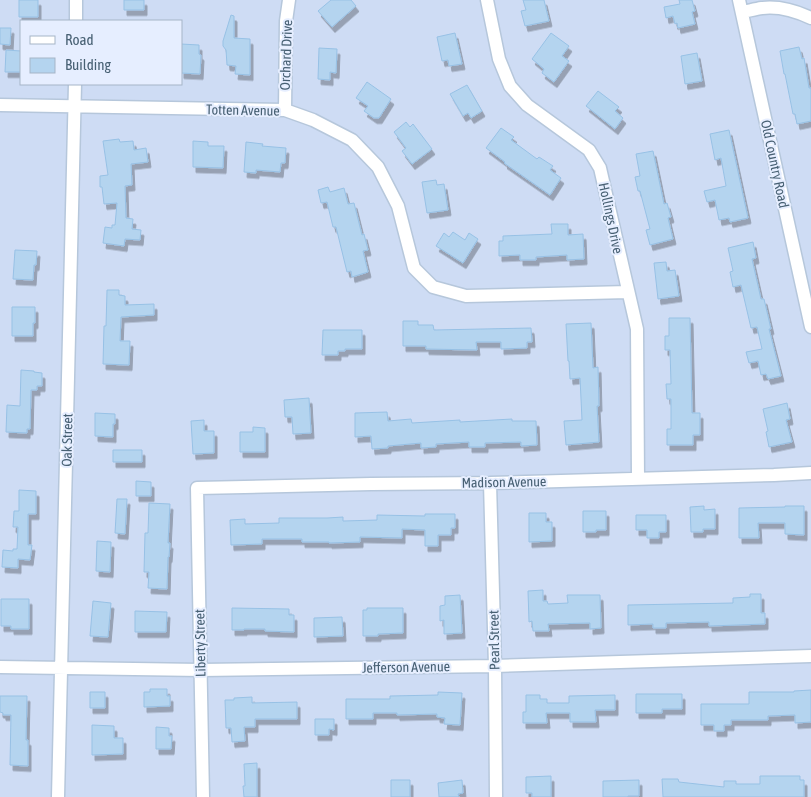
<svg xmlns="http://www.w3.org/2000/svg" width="811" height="797" font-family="'Asap Condensed',sans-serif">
<defs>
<filter id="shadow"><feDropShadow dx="3" dy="5.5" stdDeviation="0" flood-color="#0004"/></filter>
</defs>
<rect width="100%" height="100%" fill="#dfe8fc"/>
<path fill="#cedcf4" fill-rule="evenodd" d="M0 0H811V797H0ZM21 21H181V84H21Z"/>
<path fill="#b4d4ef" stroke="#97c1e5" filter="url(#shadow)" d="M19 0H38V17H19Z
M124 0H144V10H124Z
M331 0H351L356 6 332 27 318 11Z
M523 0H544L549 21 525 26 521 11 526 10Z
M679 0H692L695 11 692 12 695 24 678 28 677 23 675 24 673 16 666 18 664 7 680 4Z
M231 15 234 16V38L250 39V75L235 74 236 66 227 65 226 50 223 46V41Z
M0 28H11L10 45 0 44Z
M455 33 462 64 449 66 448 60 442 61 437 37Z
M551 33 569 46 562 56 569 61 554 82 542 73 544 69 532 59Z
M181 44 199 45V54L201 55 200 74 181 73Z
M799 47 802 59 804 58 809 88H811V121L797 124 795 114H793L785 74H784L780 51Z
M319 48 337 49 336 73 330 72V80L318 79Z
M6 50 21 51V72H5Z
M697 53 702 81 685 84 681 56Z
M367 82 391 99 379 118H374L364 111 368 106 356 98Z
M467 85 482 111 471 118 468 113 463 116 450 94Z
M598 91 619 107 615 111 623 118 615 129 586 106Z
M406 122 410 127 413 124 432 149 412 164 402 151 406 148 394 132Z
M501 128 514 137 511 140 537 159 539 157 553 166 550 170 561 178 550 195 504 163 505 162 486 148Z
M729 130 748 218 730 222 729 218 719 220 715 200 707 202 704 191 726 186 721 158 715 160 710 134Z
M119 139 120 142 133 141 134 150 146 148 148 162 131 164 132 185 125 186 126 218 133 219 132 229 141 230 140 240 125 239 124 246 103 243 105 227 112 228V225H115L117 203 104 204 102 187H100V176L108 175 103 141Z
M193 141 208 142V146H224L223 168 193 167Z
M246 142 263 144 262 146 286 148 285 163H281L280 172 256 170V173L244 172Z
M653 151 664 204 667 203 671 217 668 218 673 239 650 245 646 230 650 229 640 191H638L635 177 640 176 636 154Z
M436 180 437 185 444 184 448 210 427 213 422 182Z
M328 187 330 192 344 188 348 204 354 203 362 235 364 234 368 250 363 251 368 272 352 277 351 271 347 272 336 227H333L327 202 321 203 318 190Z
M551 224H568V235L583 234 584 259 567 260V255L536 257V260H520V255L499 256V241H503V236L552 234Z
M453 232 465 240 469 233 478 239 463 263 436 246 444 233 449 237Z
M753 242 756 258 752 259 761 299H764L771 329H769L781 376 768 379 766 374 761 375 758 361 749 363 746 352 762 349 757 327 751 328 741 285 733 287 730 272 733 271 728 248Z
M15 250 37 251 36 265H34L33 280 13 279Z
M666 262 667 271 675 270 679 296 658 299 654 263Z
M107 290H119V295L125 296V305L154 304V315L121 317 120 341H130L129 365 103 364 104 326H106Z
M12 307H35V323H33V336H12Z
M669 318H690L692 413H700V435H693V445H667V429H671V399H667L666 384H671L670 350H665V336H669Z
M403 321H418V325H433L434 330 531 328 532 342H527V348L501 349V342H476L477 350 426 349V346H403Z
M591 323 593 368 598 367 599 406H597L599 442 566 445 564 421 582 420 580 378 570 379 569 361H568L566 324Z
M323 330H362V349H345V351H338V355H322Z
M21 370 34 371V372L42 373V386H37V390H31L30 429H27V433L6 432 7 405 20 406Z
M309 398 311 433 293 434 292 417H285L284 400Z
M787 403 790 419 786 420 792 442 769 447 766 432 768 431 763 409Z
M387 412 388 421 411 419 412 423 460 420V422L512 419V421H536L537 445 521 446V442L485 443V447H469V442L436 444V447L421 448V443L388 446V448L372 449 371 436 355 437V413Z
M95 413 115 414V424H113V437L95 436Z
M204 420V431H214V453L193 454 191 421Z
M253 427 265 428V452H240V432H253Z
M113 450H142V462H113Z
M136 481 151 482V496H136Z
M19 490 36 491V514H28V545H32L30 560 18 559V568L2 567 3 550 13 551V549H17L18 527H13L14 511H19Z
M117 499H127L125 534 115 533Z
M149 503 170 504 168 543H170L169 557H168L167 589 148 588 149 572H144L145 533H148Z
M704 506V510L715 509V529H703V532H691L690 507Z
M785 506H804V535L785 534V523H758L759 538H739V508L785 507Z
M583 511H606V530H596V532H583Z
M529 513H546V522H552V541L529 542Z
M425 514H455V528H451V535H438V546H425V530L402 529V538L360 537V542L329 543V542H302V539H262V544L231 545 230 520 245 519V524L279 523V518H327L343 517V521L377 520V515L425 516Z
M636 515H666V532H659V538H647V530H636Z
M97 541 111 542 110 572 96 571Z
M543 590V601H547L548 604 568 603 567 595H600L601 628 590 629V623L548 624 549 631H533L532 621 529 622 528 591Z
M750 594H761V613H765V624L709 626V622L666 623V628H653V624L628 625V605L733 603V598L750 597Z
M460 595 462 633 444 634V620L440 621V606L445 605V596Z
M1 599H29V629H11V626H1Z
M93 601 111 603 108 637 90 636Z
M232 608 289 609V615H294V632L265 631V629H244V630H232Z
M367 608H403V633L378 634V636H363V610H367Z
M135 611 167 612 166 632H135Z
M342 617 343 636 314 637V618Z
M150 689H167V696H170V706L144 707V692H150Z
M811 690V722L795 723V715L768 716V720H731V725H724V731H714V725H701V704H749V692H794V691Z
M90 692H105V708H90Z
M438 692 462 693 460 725 444 724 445 718 437 717V714L397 715V713H373V719H346V699H390V696L438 695Z
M636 694H682V709H662V713H636Z
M526 695H540V699H547V703H569V696L615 695V710H595L596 722H570V713H546L547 723H523V712H526Z
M0 696H27L26 740H28V766L10 765 11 715H3V713L0 712Z
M252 697V703L297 702V719H255V727H244L245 741 232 742 231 728H226L225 700H234V698Z
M315 719H334V730L329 729V735H315Z
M92 725 114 726V738H123V754L92 755Z
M156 727 169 728V736H172L171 749H156Z
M257 763V797H244L243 786H245L244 764Z
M551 776V797H532V793H526V777Z
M760 776H800V780H804V797H663L662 779H678L679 782 724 787V781H736V784H760Z
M391 780H410V797H391Z
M462 780 463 793 458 794 459 797H439L438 783Z
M639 780V796H628V797H603V781Z"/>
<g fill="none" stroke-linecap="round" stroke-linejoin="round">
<defs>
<path id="minor" d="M487 0 499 59 510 86 527 105 589 150 600 168 637 329 638 479
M739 0 811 327
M742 12C748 11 755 9 762 8 778 6 796 11 811 18
M76 21V0
M0 105 285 110 313 120 352 140 378 167 398 206 414 268 433 287 466 296 628 292
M285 110 286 21 289 0
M490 483 495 666 496 797
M0 667 201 670 495 666 811 656
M58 797 75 84
M203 797 197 488 371 484 490 483 774 475 811 473"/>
</defs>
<use href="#minor" stroke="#b6c7db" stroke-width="15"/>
<use href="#minor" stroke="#fff" stroke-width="12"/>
</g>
<g text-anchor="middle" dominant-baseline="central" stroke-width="4" stroke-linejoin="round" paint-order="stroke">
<g font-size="14" fill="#476073" stroke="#e6eeff">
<text transform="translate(286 55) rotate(-88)">Orchard Drive</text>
<text transform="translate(243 110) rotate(1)">Totten Avenue</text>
<text transform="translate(775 164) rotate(78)">Old Country Road</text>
<text transform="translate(611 218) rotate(78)">Hollings Drive</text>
<text transform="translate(67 440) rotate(-89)">Oak Street</text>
<text transform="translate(504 482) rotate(-1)">Madison Avenue</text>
<text transform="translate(494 640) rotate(-91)">Pearl Street</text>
<text transform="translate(200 643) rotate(-91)">Liberty Street</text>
<text transform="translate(406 667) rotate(-1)">Jefferson Avenue</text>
</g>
</g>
<rect x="20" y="20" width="162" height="65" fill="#e6eeff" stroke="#a6b5c7"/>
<rect x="30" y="36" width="25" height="8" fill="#ffffff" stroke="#a6b5c7"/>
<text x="65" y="45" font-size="15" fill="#476073">Road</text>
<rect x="30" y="58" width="25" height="15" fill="#b4d4ef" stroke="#a6b5c7"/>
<text x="65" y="70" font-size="15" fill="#476073">Building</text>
</svg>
